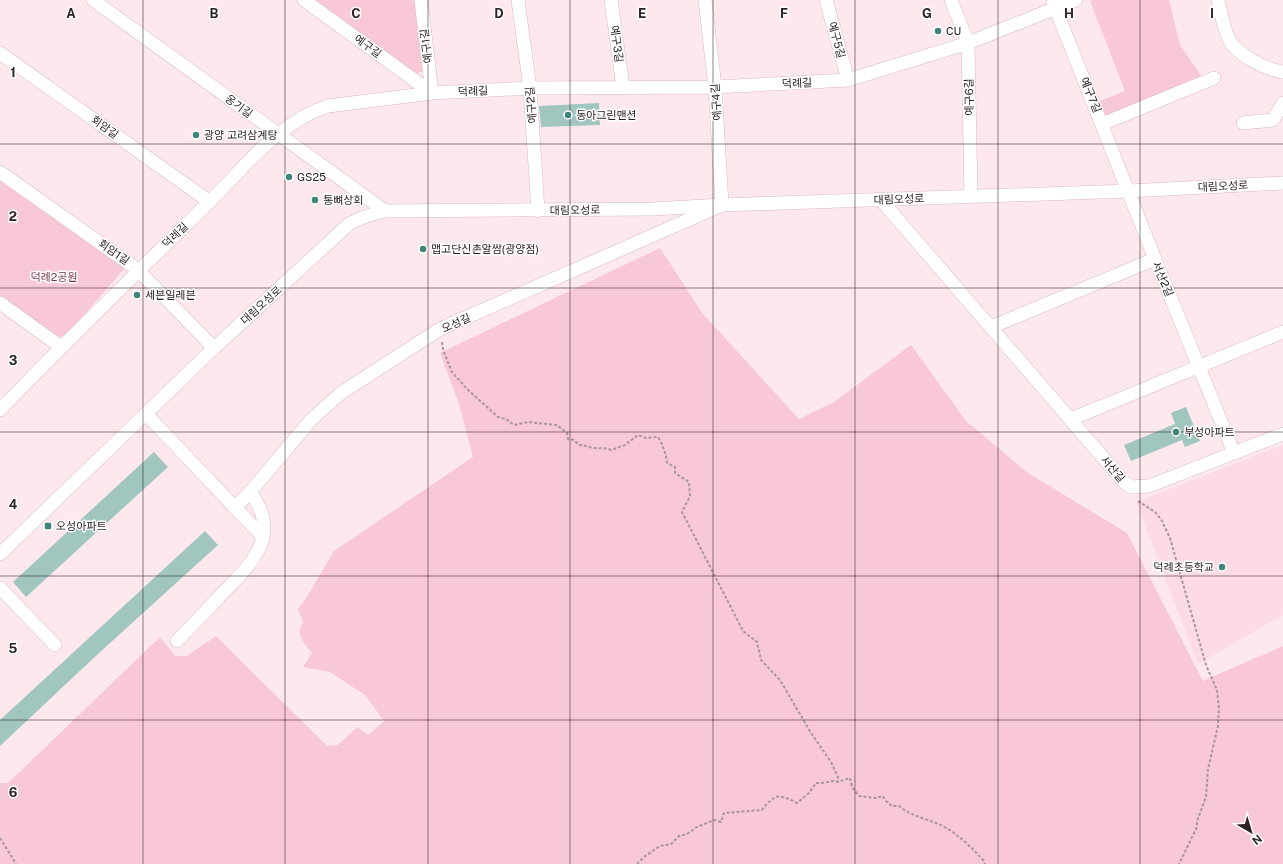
<svg xmlns="http://www.w3.org/2000/svg" width="1283" height="864" font-family="'Public Sans','Noto Sans KR',sans-serif">
<rect width="100%" height="100%" fill="#fde8ee"/>
<path fill="#fddbe5" d="M1283 445V615L1198 664 1136 502Z"/>
<path fill="#f8c8d6" d="M310 0H416L425 70 416 74Z
M1094 0H1169L1180 45 1202 77 1106 119 1100 101 1125 91 1090 1Z
M0 181 125 268 68 333 64 336 55 337 0 297Z
M660 248 703 314 799 419 834 402 911 345 966 421 1028 473 1127 533 1203 681 1283 646V864H0V783H8L160 637 175 656H187L216 636 327 746 338 745 357 727 368 735 384 721 365 695 330 672 303 667 312 653 303 642 299 632 303 621 298 609 305 600 334 551 473 457 459 404 440 353Z"/>
<path fill="#a1c5bf" d="M599 103 600 125 541 127 539 106Z
M1186 407 1200 441 1185 447 1182 440 1131 461 1124 445 1175 424 1171 413Z
M154 452 168 467 26 597 13 582Z
M205 531 218 545 99 653 0 746V720Z"/>
<g fill="none" stroke-linecap="round" stroke-linejoin="round">
<defs>
<path id="minor" d="M93 0 385 211
M304 0 432 93
M421 0 432 93
M518 0 530 88 538 211
M611 0 623 87
M826 0 848 80
M951 0 968 43 971 197
M1218 0C1221 13 1223 27 1229 39 1235 54 1267 70 1283 72
M1053 2 1155 259 1234 453
M0 53 210 202
M1243 123 1273 120 1283 103
M1102 124 1214 78
M0 172 138 270 214 348
M881 200 1125 483 1132 487 1149 486 1283 434
M0 303 61 347
M991 327 1155 259
M0 410C68 339 139 271 209 202 245 167 278 122 328 106L432 93 530 88 715 87 848 80 968 43 1076 0
M146 414 263 537
M1071 419 1283 332
M235 508 250 492 311 420 341 393 440 329 722 205 715 87 705 0
M0 554 214 348 349 224C360 218 372 214 385 211L653 209 722 205 1129 191 1283 183
M0 588 55 645
M177 641C191 627 205 612 219 597 235 580 257 561 263 538 267 520 260 506 250 492"/>
</defs>
<use href="#minor" stroke="#d9b9c3" stroke-width="14"/>
<path stroke="#a8969c" stroke-width="2" stroke-dasharray="3 2" stroke-linecap="butt" d="M442 342 443 350 452 372 467 389 498 417 506 419 514 425 528 422 557 425 567 433 568 439 574 440 579 445C587 445 589 448 595 448 602 449 605 447 611 450L625 445 638 435 646 438 658 437C663 445 666 453 667 463L675 467V473L689 482 690 496 682 512 743 631 757 642 761 660 780 680 811 733 831 762 838 777V782
M1138 501 1155 512 1161 519 1170 538 1206 665 1217 690 1219 709 1218 726 1208 769 1206 797 1197 821V827L1179 864
M0 838 16 864
M637 864 644 857 660 846 671 844 679 836 687 834 697 827 714 820 721 822 724 813 762 810C775 793 779 794 797 803L809 793 816 783H822L833 781 838 782 850 778 852 787 859 796 875 798 883 796 885 800 892 806H899C913 818 932 819 948 829 962 838 971 847 983 860L985 864"/>
<use href="#minor" stroke="#fff" stroke-width="13"/>
</g>
<path fill="none" stroke="#2d2125" stroke-width="1" stroke-opacity="0.55" d="M143 0V864M285 0V864M428 0V864M570 0V864M713 0V864M855 0V864M998 0V864M1140 0V864M0 144H1283M0 288H1283M0 432H1283M0 576H1283M0 720H1283"/>
<g fill="#3e847b" stroke="#fff" stroke-width="1.5">
<circle cx="938" cy="31" r="4"/>
<circle cx="568" cy="115" r="4"/>
<circle cx="196" cy="135" r="4"/>
<circle cx="289" cy="177" r="4"/>
<circle cx="315" cy="200" r="4"/>
<circle cx="423" cy="249" r="4"/>
<circle cx="137" cy="295" r="4"/>
<circle cx="1176" cy="432" r="4"/>
<rect x="44" y="522" width="8" height="8" rx="2"/>
<circle cx="1222" cy="567" r="4"/>
</g>
<g text-anchor="middle" dominant-baseline="central" stroke-width="3" stroke-linejoin="round" paint-order="stroke">
<g font-size="11" fill="#2d2125" stroke="#fff" text-anchor="start">
<text x="946" y="31">CU</text>
<text x="576" y="115">동아그린맨션</text>
<text x="204" y="135">광양 고려삼계탕</text>
<text x="297" y="177">GS25</text>
<text x="323" y="200">통뼈상회</text>
<text x="431" y="249">맵고단신촌알쌈(광양점)</text>
<text x="145" y="295">세븐일레븐</text>
<text x="1184" y="432">부성아파트</text>
<text x="56" y="526">오성아파트</text>
<text x="1214" y="567" text-anchor="end">덕례초등학교</text>
</g>
<g font-size="11" fill="#2d2125" stroke="#fff">
<text transform="translate(837 40) rotate(75)">예구5길</text>
<text transform="translate(617 44) rotate(82)">예구3길</text>
<text transform="translate(368 46) rotate(36)">예구길</text>
<text transform="translate(426 46) rotate(-97)">예구1길</text>
<text transform="translate(797 83) rotate(-3)">덕례길</text>
<text transform="translate(473 91) rotate(-3)">덕례길</text>
<text transform="translate(1091 95) rotate(68)">예구7길</text>
<text transform="translate(969 97) rotate(-91)">예구6길</text>
<text transform="translate(716 102) rotate(-94)">예구4길</text>
<text transform="translate(531 105) rotate(-95)">예구2길</text>
<text transform="translate(239 106) rotate(36)">옹기길</text>
<text transform="translate(105 127) rotate(35)">회암길</text>
<text transform="translate(1223 186) rotate(-3)">대림오성로</text>
<text transform="translate(899 199) rotate(-2)">대림오성로</text>
<text transform="translate(575 210) rotate(-1)">대림오성로</text>
<text transform="translate(175 235) rotate(-44)">덕례길</text>
<text transform="translate(114 252) rotate(35)">회암1길</text>
<text transform="translate(1163 279) rotate(67)">서산2길</text>
<text transform="translate(261 305) rotate(-42)">대림오성로</text>
<text transform="translate(456 323) rotate(-24)">오성길</text>
<text transform="translate(1113 469) rotate(49)">서산길</text>
</g>
<g font-size="11" fill="#773950" stroke="#fff">
<text x="54" y="277">덕례2공원</text>
</g>
</g>
<g font-size="13" text-anchor="middle" font-weight="bold" fill="#2d2125" stroke="#fff" stroke-width="3" stroke-linejoin="round" paint-order="stroke">
<text x="71" y="18">A</text>
<text x="214" y="18">B</text>
<text x="356" y="18">C</text>
<text x="499" y="18">D</text>
<text x="642" y="18">E</text>
<text x="784" y="18">F</text>
<text x="927" y="18">G</text>
<text x="1069" y="18">H</text>
<text x="1212" y="18">I</text>
<text x="13" y="77">1</text>
<text x="13" y="221">2</text>
<text x="13" y="365">3</text>
<text x="13" y="509">4</text>
<text x="13" y="653">5</text>
<text x="13" y="797">6</text>
</g>
<g transform="translate(1251 832) rotate(142)" stroke="#ffffff" stroke-width="3" paint-order="stroke">
<path d="M0-3L7 15L0 10L-7 15Z" fill="#2d2125"/>
<text y="-6" font-size="11" font-weight="bold" text-anchor="middle" fill="#2d2125">N</text>
</g>
</svg>
